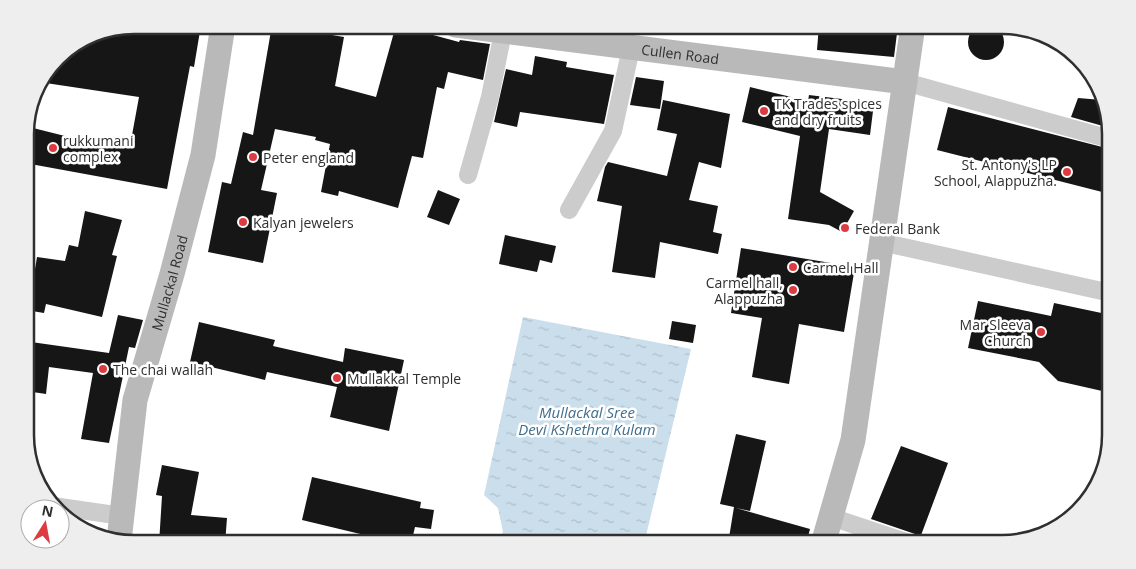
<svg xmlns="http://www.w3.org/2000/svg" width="1136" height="569" font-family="'Open Sans',sans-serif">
<defs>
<pattern id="water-ripples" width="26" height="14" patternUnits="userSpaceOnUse" patternTransform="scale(1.25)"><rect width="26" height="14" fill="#cbdeeb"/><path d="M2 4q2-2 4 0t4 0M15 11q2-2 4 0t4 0" fill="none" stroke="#afbfca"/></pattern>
</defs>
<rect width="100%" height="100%" fill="#fff"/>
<path fill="url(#water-ripples)" d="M523 317 691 349 644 544H496L503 532 498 508 484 495Z"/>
<path fill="#161616" d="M968 42a18 18 0 1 1 36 0a18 18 0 1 1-36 0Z
M134 25H201L194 67 190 66 167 189 25 163V126L73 138 130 146 139 97 39 82 62 52 93 33Z
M272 25 344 37 335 86 376 97 396 25 459 42 460 40 490 44 483 80 448 72 444 89 437 87 423 158 412 156 398 208 339 191 338 196 321 192 330 144 315 140 316 137 275 129 261 190 277 193 263 263 208 252 222 182 231 184 243 132 253 135Z
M819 25H898L894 57 817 50Z
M535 56 567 62 566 67 614 75 604 124 520 112 517 127 494 122 506 69 532 75Z
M636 77 664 81 660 109 630 105Z
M750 87 808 101 809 95 874 103 870 135 829 129 820 192 854 211 842 232 829 225 788 219 800 136 742 122Z
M1078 98 1102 100 1110 120V128L1071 117Z
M663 100 730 114 721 168 699 162 689 200 718 206 713 232 722 234 718 254 660 242 655 278 612 272 622 206 597 201 605 167 608 162 667 176 677 134 657 130Z
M948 107 1110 149V194L937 150Z
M438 190 460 199 449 225 427 217Z
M85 211 122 220 112 255 117 256 102 317 46 304 44 313 26 310V292L31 293 37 257 65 261 69 245 78 247Z
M505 235 556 246 552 263 540 260 537 272 499 264Z
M741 248 855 267 844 332 799 324 789 384 752 377 762 318 731 313Z
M978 301 1051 316 1054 303 1111 315V393L1058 381 1039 362 968 348Z
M118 315 143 320 135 348 129 347 109 443 81 439 93 373 49 367 46 394 26 391V363L31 342 109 353Z
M672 321 696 325 693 343 669 339Z
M199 322 275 340 273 346 343 362 345 348 404 360 389 431 330 417 337 387 267 372 265 380 190 362Z
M736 434 766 441 750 511 736 508 810 529 806 544H728L734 507 720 504Z
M901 446 948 463 920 538 915 534 871 519Z
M162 465 199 472 191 515 227 518 225 544H159L162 496 156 495Z
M312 477 421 502 420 508 434 510 431 529 415 527 411 544H402L302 520Z"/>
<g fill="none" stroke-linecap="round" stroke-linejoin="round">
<path stroke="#ccc" stroke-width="18" d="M905 82 1110 139
M468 175 490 97 503 32
M569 210 613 131 631 48
M881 242 1111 293
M53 506 122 516
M831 517 912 544"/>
<g stroke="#b9b9b9" stroke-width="25">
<path id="s1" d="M456 25 905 82"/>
<path id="s2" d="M119 541 135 400 172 274 203 155 223 25"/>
<path d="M823 544 853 440 913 25"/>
</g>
</g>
<g fill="#dd3b42" stroke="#fff" stroke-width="2">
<circle cx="764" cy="111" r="5"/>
<circle cx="53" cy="148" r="5"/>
<circle cx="253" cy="157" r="5"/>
<circle cx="1067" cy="172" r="5"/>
<circle cx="243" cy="222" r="5"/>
<circle cx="845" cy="228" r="5"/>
<circle cx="793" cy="267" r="5"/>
<circle cx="793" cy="290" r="5"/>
<circle cx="1041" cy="332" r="5"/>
<circle cx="103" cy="369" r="5"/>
<circle cx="337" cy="378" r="5"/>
</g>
<g text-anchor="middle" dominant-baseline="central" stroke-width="5" stroke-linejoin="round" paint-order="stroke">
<g font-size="14" fill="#2f2f2f" stroke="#fff">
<text stroke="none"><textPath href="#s1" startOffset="226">Cullen Road</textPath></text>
<text stroke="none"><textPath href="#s2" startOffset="264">Mullackal Road</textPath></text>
</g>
<g font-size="14" fill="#2f2f2f" stroke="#fff" text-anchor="start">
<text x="774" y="103">TK Trades spices<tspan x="774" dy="16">and dry fruits</tspan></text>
<text x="63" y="140">rukkumani<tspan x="63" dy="16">complex</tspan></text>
<text x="263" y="157">Peter england</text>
<text x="1057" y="164" text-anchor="end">St. Antony's LP<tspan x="1057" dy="16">School, Alappuzha.</tspan></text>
<text x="253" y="222">Kalyan jewelers</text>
<text x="855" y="228">Federal Bank</text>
<text x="803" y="267">Carmel Hall</text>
<text x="783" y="282" text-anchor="end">Carmel hall,<tspan x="783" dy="16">Alappuzha</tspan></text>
<text x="1031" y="324" text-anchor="end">Mar Sleeva<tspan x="1031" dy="16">Church</tspan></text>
<text x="113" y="369">The chai wallah</text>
<text x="347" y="378">Mullakkal Temple</text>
</g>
<g font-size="15" font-style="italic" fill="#416e8e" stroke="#fff">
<text x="587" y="412">Mullackal Sree<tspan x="587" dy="17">Devi Kshethra Kulam</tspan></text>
</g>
</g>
<path d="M0 0H1136V569H0ZM134 34H1002A100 100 0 0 1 1102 134V435A100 100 0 0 1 1002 535H134A100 100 0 0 1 34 435V134A100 100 0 0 1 134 34Z" fill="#eee" fill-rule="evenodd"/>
<path fill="none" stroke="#2f2f2f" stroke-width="2.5" d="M134 34H1002A100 100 0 0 1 1102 134V435A100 100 0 0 1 1002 535H134A100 100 0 0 1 34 435V134A100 100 0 0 1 134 34Z"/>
<g transform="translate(45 524) rotate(11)"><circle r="24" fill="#ffffff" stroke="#acacac"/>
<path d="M0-4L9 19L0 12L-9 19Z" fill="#dd3b42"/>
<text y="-8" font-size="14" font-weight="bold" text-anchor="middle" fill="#2f2f2f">N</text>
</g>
</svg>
